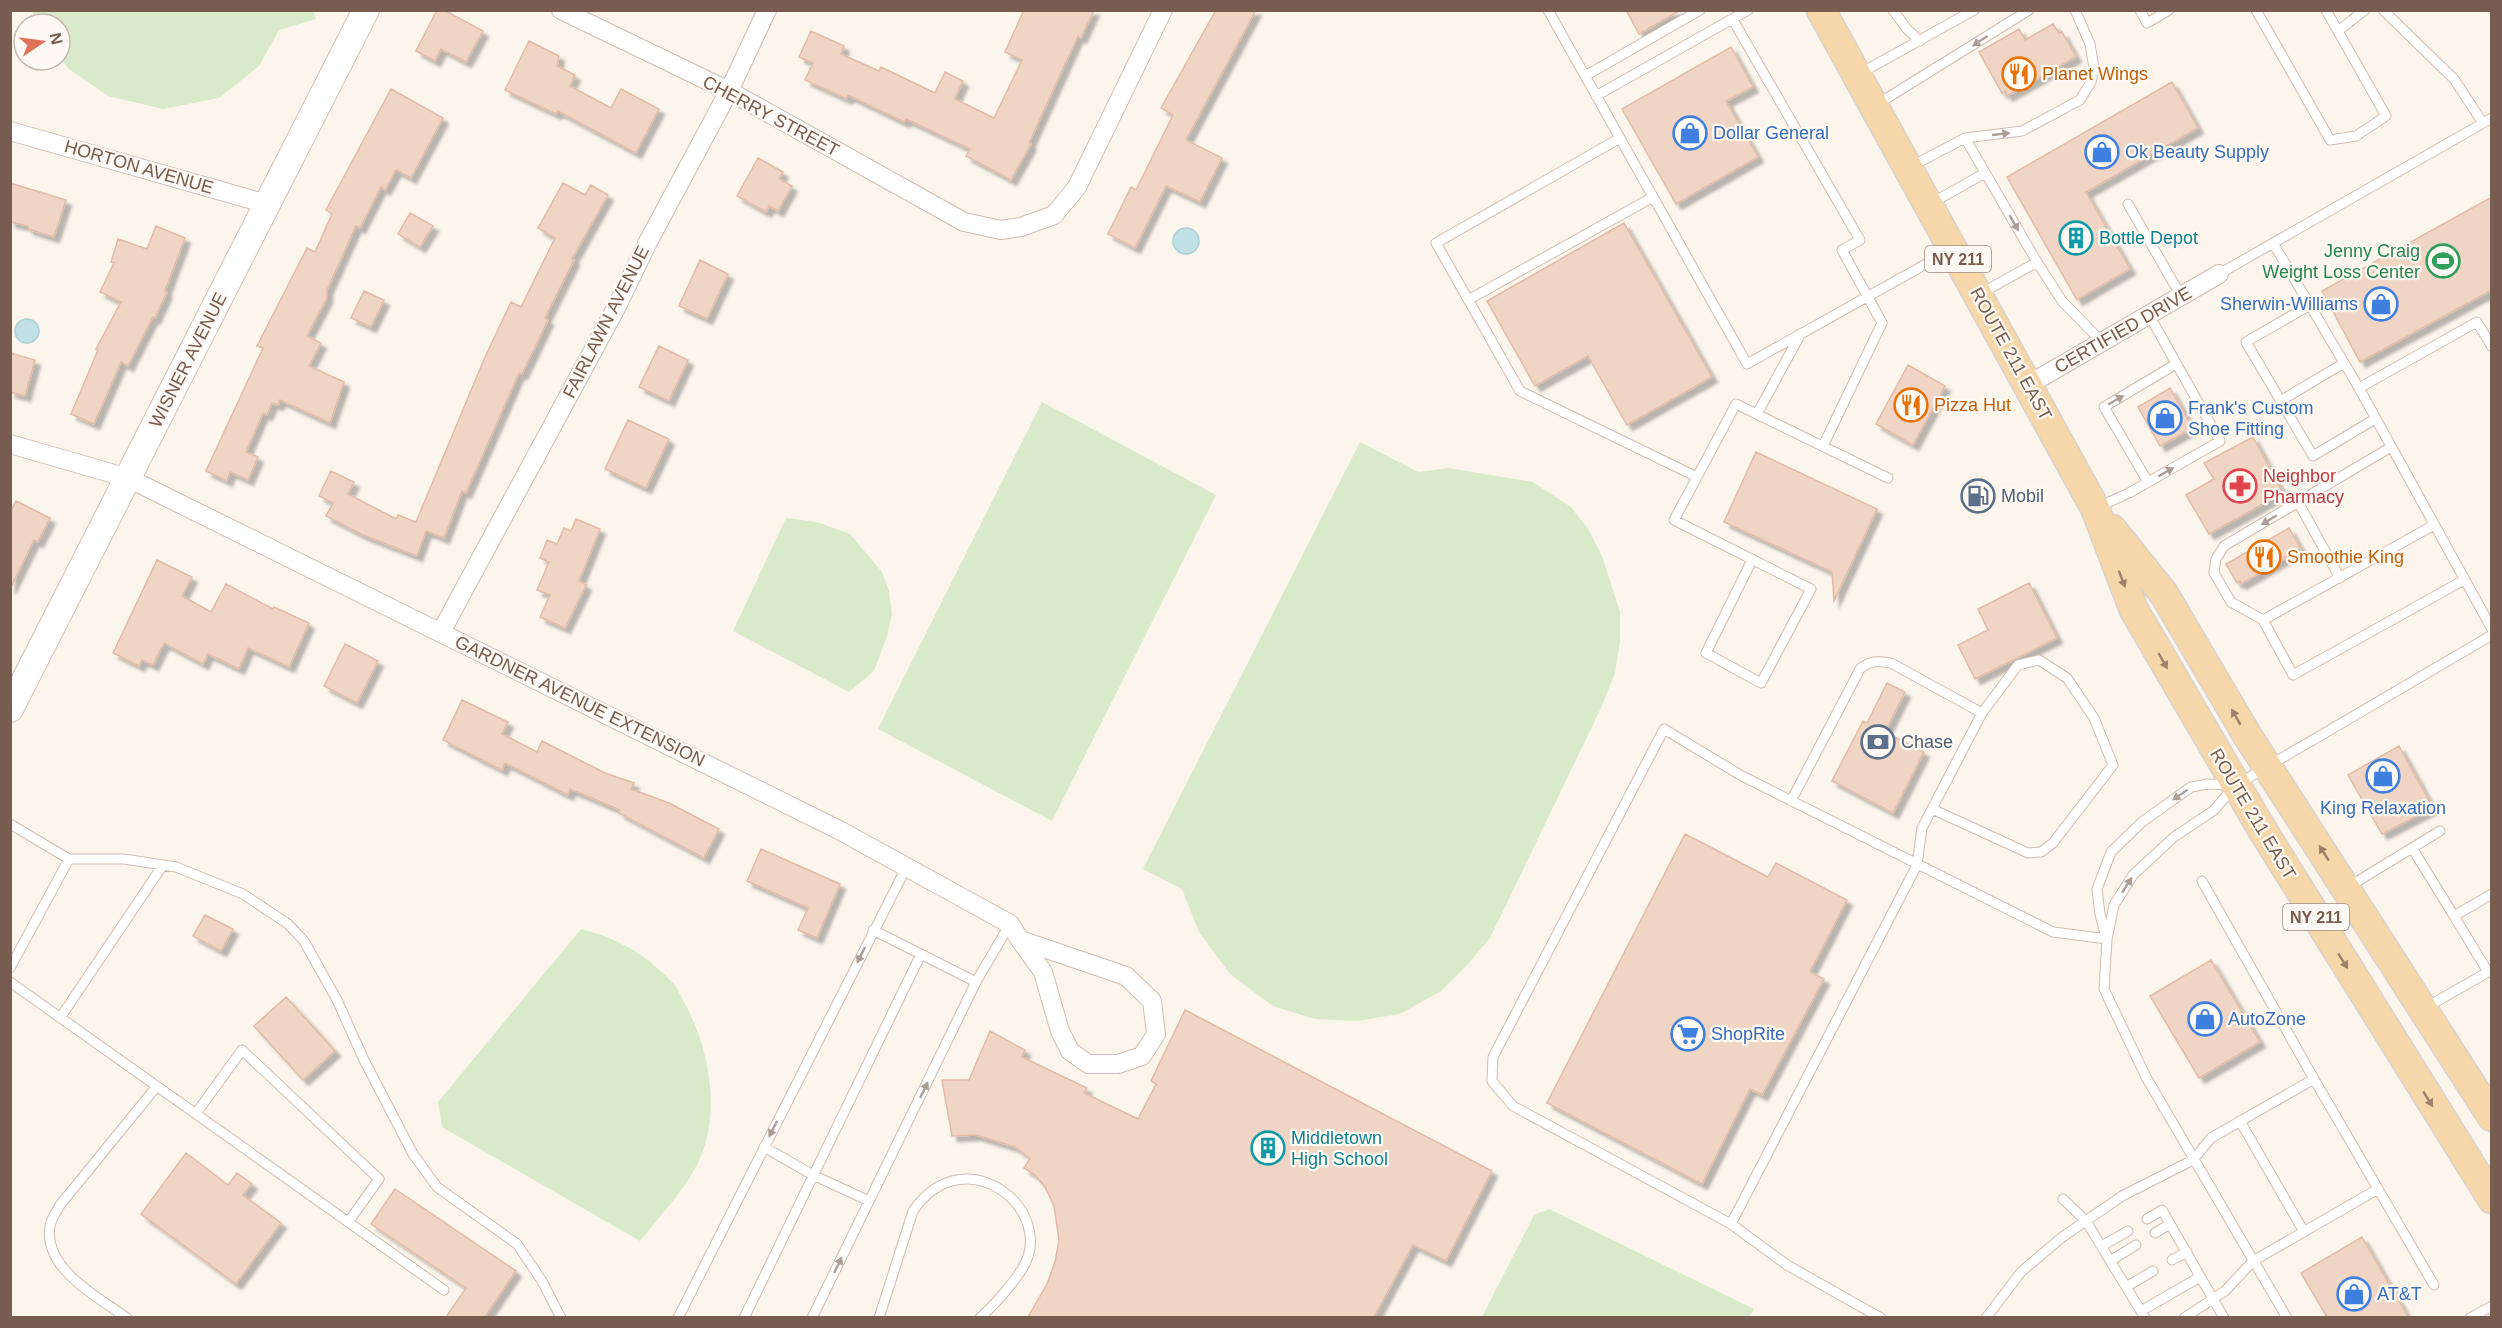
<svg xmlns="http://www.w3.org/2000/svg" width="2502" height="1328" font-family="Arial,sans-serif">
<defs>
<filter id="shadow"><feDropShadow dx="5.5" dy="5.5" stdDeviation="1.5" flood-color="#0004"/></filter>
</defs>
<rect width="100%" height="100%" fill="#fcf5ec"/>
<path fill="#d8eaca" d="M313 10 316 19 279 30 259 66 219 98 163 109 108 96 69 69 60 58V24H38L32 11Z
M1042 402 1216 495 1052 821 878 729Z
M1360 442 1418 472 1448 468 1533 482 1571 507 1588 529 1602 556 1620 612V642L1615 673 1601 708 1490 938 1468 964 1441 991 1400 1014 1357 1021 1315 1019 1273 1006 1230 974 1199 932 1182 889 1143 869Z
M786 518 817 522 850 534 882 572 889 591 892 614 887 636 874 671 849 692 733 631Z
M581 929C617 938 645 954 671 981 676 986 680 994 683 1000 707 1043 720 1102 703 1151 692 1182 661 1215 640 1241L442 1127 438 1102Z
M1549 1209 1754 1309 1750 1317H1482L1534 1215Z"/>
<path fill="#c1e1e6" stroke="#a7d1d7" stroke-width="1.5" d="M1173 241a13 13 0 1 1 26 0a13 13 0 1 1-26 0Z
M15 331a12 12 0 1 1 24 0a12 12 0 1 1-24 0Z"/>
<path fill="#f0d5c5" stroke="#e2bba6" stroke-width="1.5" filter="url(#shadow)" d="M437 10H444L483 31 466 62 441 49 435 61 416 51Z
M1024 10H1094L1081 38 1078 36 1029 143 1031 144 1011 180 966 156 970 149 906 119 904 122 848 95 847 99 805 80 813 63 799 57 811 31 844 46 841 54 879 71 881 67 935 93 945 72 963 81 955 99 994 118 1022 60 1005 52Z
M1216 10H1256L1186 140 1222 158 1200 202 1166 186 1135 248 1108 234 1131 187 1136 190 1173 115 1161 108Z
M1626 10H1681L1639 34Z
M2053 24 2059 33 2062 32 2076 57 2007 96 2005 91 2002 93 1979 52 2019 29 2025 40Z
M529 41 559 56 557 66 575 75 570 86 611 108 621 89 659 109 636 153 558 111 556 114 505 90Z
M1731 47 1753 87 1726 101 1758 157 1676 204 1622 109Z
M2172 82 2198 128 2086 192 2130 269 2077 300 2007 177Z
M391 89 443 118 411 178 396 170 385 190 381 187 360 228 356 226 327 290V298L307 336 321 343 309 366 344 382 330 423 280 400 278 405 272 403 267 415 263 413 246 452 258 457 248 480 230 472 227 481 206 471 263 348 257 346 307 248 315 252 332 214 326 210Z
M758 158 783 172 779 179 792 186 778 211 769 206 766 212 737 196Z
M10 183 66 200 54 237 28 229V226L10 222Z
M563 183 585 195 591 185 608 195 572 259 574 260 545 318 548 320 522 374 519 373 466 493 462 491 444 538 426 531 417 556 363 535 326 516 333 503 319 496 331 471 354 482 348 494 396 519 398 515 416 522 485 357 511 302 521 307 555 238 538 228Z
M2492 197V290L2360 362 2322 291Z
M410 213 433 226 420 247 398 234Z
M1624 223 1712 377 1627 425 1588 356 1535 386 1487 301Z
M156 226 185 238 165 291 167 292 155 318 153 317 128 366 121 362 94 424 71 414 98 350 96 349 121 302 100 292 114 263 111 262 118 239 147 249Z
M700 260 728 274 707 319 679 306Z
M364 291 384 300 371 327 351 318Z
M659 346 688 360 669 401 639 387Z
M10 353 35 360 25 396 10 392Z
M1908 365 1945 386 1913 445 1876 424Z
M2170 388 2193 428 2160 446 2138 407Z
M628 420 669 439 646 488 605 469Z
M2253 437 2283 493 2209 534 2186 495 2214 479 2204 463Z
M1756 452 1877 509 1834 601 1832 572 1724 522Z
M16 501 50 518 38 542 34 540 10 589V513Z
M576 519 600 529 579 581 586 585 565 628 540 617 550 595 537 590 549 562 540 558 547 540 557 544 564 528 571 531Z
M2289 528 2301 549 2241 584 2240 581 2237 583 2226 564Z
M157 560 192 577 182 596 211 612 226 584 273 609 274 607 309 623 289 667 248 648 239 669 208 654 203 664 164 643 153 665 142 660 139 666 113 653Z
M2029 583 2057 638 1975 679 1958 645 1988 630 1978 609Z
M345 644 378 661 357 703 324 686Z
M1887 683 1905 692 1885 732 1924 752 1893 813 1832 781 1863 721 1867 723Z
M462 700 508 722 502 734 537 752 542 741 605 773 634 783 631 789 669 803 719 829 704 858 619 813 620 810 570 789 568 795 505 763 502 770 443 740Z
M2399 746 2433 808 2382 834 2348 775Z
M1685 834 1768 877 1776 863 1847 900 1810 972 1824 979 1762 1095 1750 1089 1702 1184 1547 1103Z
M761 849 840 884 817 938 798 930 808 908 747 881Z
M205 915 233 929 221 951 193 936Z
M2211 960 2260 1042 2199 1078 2150 996Z
M286 997 335 1051 303 1080 254 1026Z
M1185 1010 1492 1171 1446 1261 1413 1245 1374 1317H1028L1047 1284 1055 1262 1059 1240 1054 1206 1045 1187 1035 1175 1024 1168 1030 1159 1015 1147 976 1135 952 1136 942 1080H969L990 1031 1025 1050 1022 1057 1087 1088 1084 1093 1138 1119 1156 1084 1151 1081Z
M186 1153 228 1185 237 1173 252 1184 243 1195 281 1223 236 1284 141 1214Z
M395 1189 516 1271 485 1317H446L466 1288 371 1224Z
M2362 1237 2408 1317H2327L2301 1273Z"/>
<g fill="none" stroke-linecap="round" stroke-linejoin="round">
<defs>
<path id="lane" d="M1548 10 1747 364 1951 250
M1893 10 1907 29 1920 41
M2140 10 2147 23 2169 10
M2256 10 2330 140 2356 136 2386 116 2326 10
M2383 10 2454 79 2483 123
M1733 20 1860 240 1842 250 1882 323 1823 446
M2338 31 2365 10
M1859 74 1974 10
M1585 76 1700 10
M1596 96 1748 10
M1876 105 2029 10
M1620 138 1436 243 1520 391 1697 477
M1965 138 2037 262 1980 294
M1910 167 1965 138 2022 131 2080 100 2091 82 2094 68 2090 44 2075 10
M1930 204 1985 173
M2128 204 2181 296
M2273 243 2359 388
M2037 262 2062 301 2102 342
M2219 274 2492 118
M1468 300 1653 197
M2310 305 2246 342 2313 456 2375 419
M2492 347 2477 322 2359 388 2492 629
M2282 400 2344 363
M1757 414 1800 335
M2148 482 2104 407 2176 364
M2298 502 2340 578
M2098 507 2129 493 2220 441 2149 315
M2434 525 2263 620 2293 675 2464 580
M1752 560 1706 653 1761 683 1811 589 1674 520 1736 404 1888 478
M2263 620 2231 602 2214 573 2216 559 2224 546 2391 447
M1791 801 1860 669C1870 660 1878 661 1891 663L1982 713 1922 828 1917 865 1731 1224 1787 1265 1881 1318
M1932 809 2028 853 2041 852 2053 843 2113 765 2094 718 2067 678 2039 660 2018 665 1982 713
M10 824 69 859H124L176 867 243 894 288 924 304 941 337 1000 364 1060 413 1154 437 1187 517 1244 542 1281 561 1318
M2412 848 2454 916
M2348 887 2440 831
M873 930 976 982
M2106 937 2100 914 2097 889 2111 852 2142 822 2191 787 2207 784 2231 785
M10 968 69 859
M10 982 444 1290
M2425 1008 2488 972 2454 916 2492 894
M60 1018 163 865
M2314 1079 2434 1285
M197 1112 242 1050 379 1179 349 1221
M2240 1121 2304 1232
M764 1147 813 1175 869 1201
M2063 1199 2086 1221 2145 1318
M2147 1219 2162 1210 2224 1318
M1731 1224 1513 1106 1492 1081 1493 1057 1664 729 1742 776 2053 932 2107 939
M2155 1233 2170 1224
M2102 1246 2128 1231
M2172 1260 2187 1252
M2110 1261 2136 1245
M2126 1287 2153 1271
M2141 1311 2200 1277
M127 1318C98 1297 43 1269 50 1226 51 1219 57 1211 60 1205L157 1086
M678 1318 907 866
M744 1318 921 954
M812 1318 976 982 1010 924
M879 1318 913 1211C965 1135 1059 1211 1022 1269 1013 1284 993 1306 980 1318
M1986 1318 2021 1272 2061 1238 2122 1196 2193 1160 2211 1138 2314 1079 2202 881
M2184 1318 2225 1291 2253 1261 2378 1189
M2287 1318 2146 1077 2104 989 2107 939 2114 905 2133 875 2174 837 2213 811 2236 785 2492 635
M2470 1318 2492 1306"/>
<path id="street" d="M561 10 729 91 964 222 1001 230 1021 227 1054 215 1077 187 1163 10
M10 131 267 204
M2028 385 2219 274
M10 444 128 478 839 830 1010 924 1020 940 1043 972 1060 1031 1070 1051 1088 1064H1118L1142 1056 1156 1034 1152 1001 1126 976 1020 940
M441 632 616 308 649 240 729 91 767 10"/>
<path id="secondary" d="M10 709 366 10"/>
<path id="primary" d="M1821 10 2095 508 2134 610 2260 826 2492 1199
M2112 529 2164 594 2247 735 2492 1117"/>
</defs>
<use href="#lane" stroke="#cebdb1" stroke-width="11"/>
<use href="#street" stroke="#cebdb1" stroke-width="20"/>
<use href="#secondary" stroke="#d4bfb1" stroke-width="28"/>
<use href="#primary" stroke="#d9d1ce" stroke-width="31"/>
<use href="#lane" stroke="#fff" stroke-width="9"/>
<use href="#street" stroke="#fff" stroke-width="18"/>
<use href="#secondary" stroke="#fff" stroke-width="26"/>
<use href="#primary" stroke="#f6d7a9" stroke-width="28"/>
</g>
<defs><path id="oneway-solid" d="M-6-.8H1V-3.2L6.5 0L1 3.2V.8H-6Z" transform="scale(1.5)"/></defs>
<g fill="#ad9d95">
<use href="#oneway-solid" transform="translate(1980 41) rotate(146)"/>
<use href="#oneway-solid" transform="translate(2001 134) rotate(-6)"/>
<use href="#oneway-solid" transform="translate(2014 223) rotate(60)"/>
<use href="#oneway-solid" transform="translate(2116 400) rotate(-30)"/>
<use href="#oneway-solid" transform="translate(2166 472) rotate(-30)"/>
<use href="#oneway-solid" transform="translate(2269 520) rotate(149)"/>
<use href="#oneway-solid" transform="translate(2180 795) rotate(145)"/>
<use href="#oneway-solid" transform="translate(2127 885) rotate(-57)"/>
<use href="#oneway-solid" transform="translate(861 955) rotate(117)"/>
<use href="#oneway-solid" transform="translate(924 1090) rotate(-64)"/>
<use href="#oneway-solid" transform="translate(773 1129) rotate(117)"/>
<use href="#oneway-solid" transform="translate(838 1265) rotate(-64)"/>
</g>
<g fill="#9d816a">
<use href="#oneway-solid" transform="translate(2122 579) rotate(69)"/>
<use href="#oneway-solid" transform="translate(2163 661) rotate(60)"/>
<use href="#oneway-solid" transform="translate(2236 717) rotate(-120)"/>
<use href="#oneway-solid" transform="translate(2324 853) rotate(-123)"/>
<use href="#oneway-solid" transform="translate(2343 961) rotate(58)"/>
<use href="#oneway-solid" transform="translate(2428 1099) rotate(58)"/>
</g>
<defs>
<symbol id="restaurant-ring" viewBox="-11 -11 22 22"><circle r="9.5" fill="#fef9f3" stroke="#e8710a" stroke-width="1.5"/><path d="M-5-6h1v4h1v-4h1v4h1v-4h1v5L-1.5 .5V6h-2V.5L-5-1ZM5-6V6H3V1.5H1.5Q1.5-4 5-6Z" fill="#e8710a"/></symbol>
<symbol id="shop-ring" viewBox="-11 -11 22 22"><circle r="9.5" fill="#fef9f3" stroke="#3f7fe0" stroke-width="1.5"/><path d="M-5-2.5h2.3a2.7 3.5 0 0 1 5.4 0H5L5.5 6h-11ZM-1.5-2.5h3a1.5 2.3 0 0 0-3 0Z" fill="#3f7fe0"/></symbol>
<symbol id="building-ring" viewBox="-11 -11 22 22"><circle r="9.5" fill="#fef9f3" stroke="#0f9aa8" stroke-width="1.5"/><path d="M-4-6H4V6H1V3H-1V6H-4ZM-2.5-4.3h1.7v1.8h-1.7ZM.8-4.3h1.7v1.8H.8ZM-2.5-1h1.7V.8h-1.7ZM.8-1h1.7V.8H.8Z" fill="#0f9aa8"/></symbol>
<symbol id="stadium-ring" viewBox="-11 -11 22 22"><circle r="9.5" fill="#fef9f3" stroke="#2e9e5b" stroke-width="1.5"/><path d="M0-5a6.5 5 0 1 0 0 10a6.5 5 0 1 0 0-10ZM-3.5-1.8h7v3.6h-7Z" fill="#2e9e5b"/></symbol>
<symbol id="pharmacy-ring" viewBox="-11 -11 22 22"><circle r="9.5" fill="#fef9f3" stroke="#e0444e" stroke-width="1.5"/><path d="M-2-6h4v4h4v4h-4v4h-4v-4h-4v-4h4Z" fill="#e0444e"/></symbol>
<symbol id="fuel-ring" viewBox="-11 -11 22 22"><circle r="9.5" fill="#fef9f3" stroke="#5c6f8a" stroke-width="1.5"/><path d="M-5.5-6h7V0h2V4h1.3V-2.5L3-4.5l.8-.8L6-3V5H2.5V1h-1V6h-7ZM-4.2-4.7v3.2H.2V-4.7Z" fill="#5c6f8a"/></symbol>
<symbol id="bank-ring" viewBox="-11 -11 22 22"><circle r="9.5" fill="#fef9f3" stroke="#5c6f8a" stroke-width="1.5"/><path d="M-6-4H6V4H-6ZM0-2.3a2.3 2.3 0 1 0 0 4.6a2.3 2.3 0 1 0 0-4.6Z" fill="#5c6f8a"/></symbol>
<symbol id="supermarket-ring" viewBox="-11 -11 22 22"><circle r="9.5" fill="#fef9f3" stroke="#3f7fe0" stroke-width="1.5"/><path d="M-6-5.5h2.5l.6 2H6L4.5 2H-2.5L-4.4-4H-6ZM-1.5 3.2a1.3 1.3 0 1 0 .1 0ZM3 3.2a1.3 1.3 0 1 0 .1 0Z" fill="#3f7fe0"/></symbol>
</defs>
<g fill-rule="evenodd">
<use href="#restaurant-ring" x="2000" y="55" width="38" height="38"/>
<use href="#shop-ring" x="1671" y="114" width="38" height="38"/>
<use href="#shop-ring" x="2083" y="133" width="38" height="38"/>
<use href="#building-ring" x="2057" y="219" width="38" height="38"/>
<use href="#stadium-ring" x="2424" y="242" width="38" height="38"/>
<use href="#shop-ring" x="2362" y="285" width="38" height="38"/>
<use href="#restaurant-ring" x="1892" y="386" width="38" height="38"/>
<use href="#shop-ring" x="2146" y="399" width="38" height="38"/>
<use href="#pharmacy-ring" x="2221" y="467" width="38" height="38"/>
<use href="#fuel-ring" x="1959" y="477" width="38" height="38"/>
<use href="#restaurant-ring" x="2245" y="538" width="38" height="38"/>
<use href="#bank-ring" x="1859" y="723" width="38" height="38"/>
<use href="#shop-ring" x="2364" y="757" width="38" height="38"/>
<use href="#shop-ring" x="2186" y="1000" width="38" height="38"/>
<use href="#supermarket-ring" x="1669" y="1015" width="38" height="38"/>
<use href="#building-ring" x="1249" y="1129" width="38" height="38"/>
<use href="#shop-ring" x="2335" y="1275" width="38" height="38"/>
</g>
<g text-anchor="middle" dominant-baseline="central" stroke-width="4.5" stroke-linejoin="round" paint-order="stroke">
<g fill="#fef9f3" stroke="#a08b80" stroke-width="1.5">
<rect x="1925" y="246" width="66" height="26" rx="4.5"/>
<rect x="2283" y="904" width="66" height="26" rx="4.5"/>
</g>
<g font-size="16" font-weight="bold" fill="#775c4f">
<text x="1958" y="259">NY 211</text>
<text x="2316" y="917">NY 211</text>
</g>
<g font-size="18" fill="#c56008" stroke="#fef9f3" text-anchor="start">
<text x="2042" y="74">Planet Wings</text>
<text x="1934" y="405">Pizza Hut</text>
<text x="2287" y="557">Smoothie King</text>
</g>
<g font-size="18" fill="#775c4f" stroke="#fef9f3">
<text transform="translate(771 116) rotate(28)">CHERRY STREET</text>
<text transform="translate(139 167) rotate(16)">HORTON AVENUE</text>
<text transform="translate(606 322) rotate(-63)">FAIRLAWN AVENUE</text>
<text transform="translate(2123 330) rotate(-30)">CERTIFIED DRIVE</text>
<text transform="translate(2011 354) rotate(61)">ROUTE 211 EAST</text>
<text transform="translate(188 360) rotate(-63)">WISNER AVENUE</text>
<text transform="translate(580 701) rotate(26)">GARDNER AVENUE EXTENSION</text>
<text transform="translate(2253 814) rotate(59)">ROUTE 211 EAST</text>
</g>
<g font-size="18" fill="#366cbe" stroke="#fef9f3" text-anchor="start">
<text x="1713" y="133">Dollar General</text>
<text x="2125" y="152">Ok Beauty Supply</text>
<text x="2358" y="304" text-anchor="end">Sherwin-Williams</text>
<text x="2188" y="408">Frank's Custom<tspan x="2188" dy="21">Shoe Fitting</tspan></text>
<text x="2383" y="808" text-anchor="middle">King Relaxation</text>
<text x="2228" y="1019">AutoZone</text>
<text x="1711" y="1034">ShopRite</text>
<text x="2377" y="1294">AT&amp;T</text>
</g>
<g font-size="18" fill="#0d838f" stroke="#fef9f3" text-anchor="start">
<text x="2099" y="238">Bottle Depot</text>
<text x="1291" y="1138">Middletown<tspan x="1291" dy="21">High School</tspan></text>
</g>
<g font-size="18" fill="#27864d" stroke="#fef9f3" text-anchor="end">
<text x="2420" y="251">Jenny Craig<tspan x="2420" dy="21">Weight Loss Center</tspan></text>
</g>
<g font-size="18" fill="#be3a42" stroke="#fef9f3" text-anchor="start">
<text x="2263" y="476">Neighbor<tspan x="2263" dy="21">Pharmacy</tspan></text>
</g>
<g font-size="18" fill="#4e5e75" stroke="#fef9f3" text-anchor="start">
<text x="2001" y="496">Mobil</text>
<text x="1901" y="742">Chase</text>
</g>
</g>
<rect width="2502" height="1328" fill="none" stroke="#775c4f" stroke-width="24"/>
<g transform="translate(42 42) rotate(77)"><circle r="28" fill="#fef9f3" stroke="#c8bab1" stroke-width="1.5"/>
<path d="M0-4.5L10 22L0 15L-10 22Z" fill="#df7258"/>
<text y="-9" font-size="16" font-weight="bold" text-anchor="middle" fill="#775c4f">N</text>
</g>
</svg>
